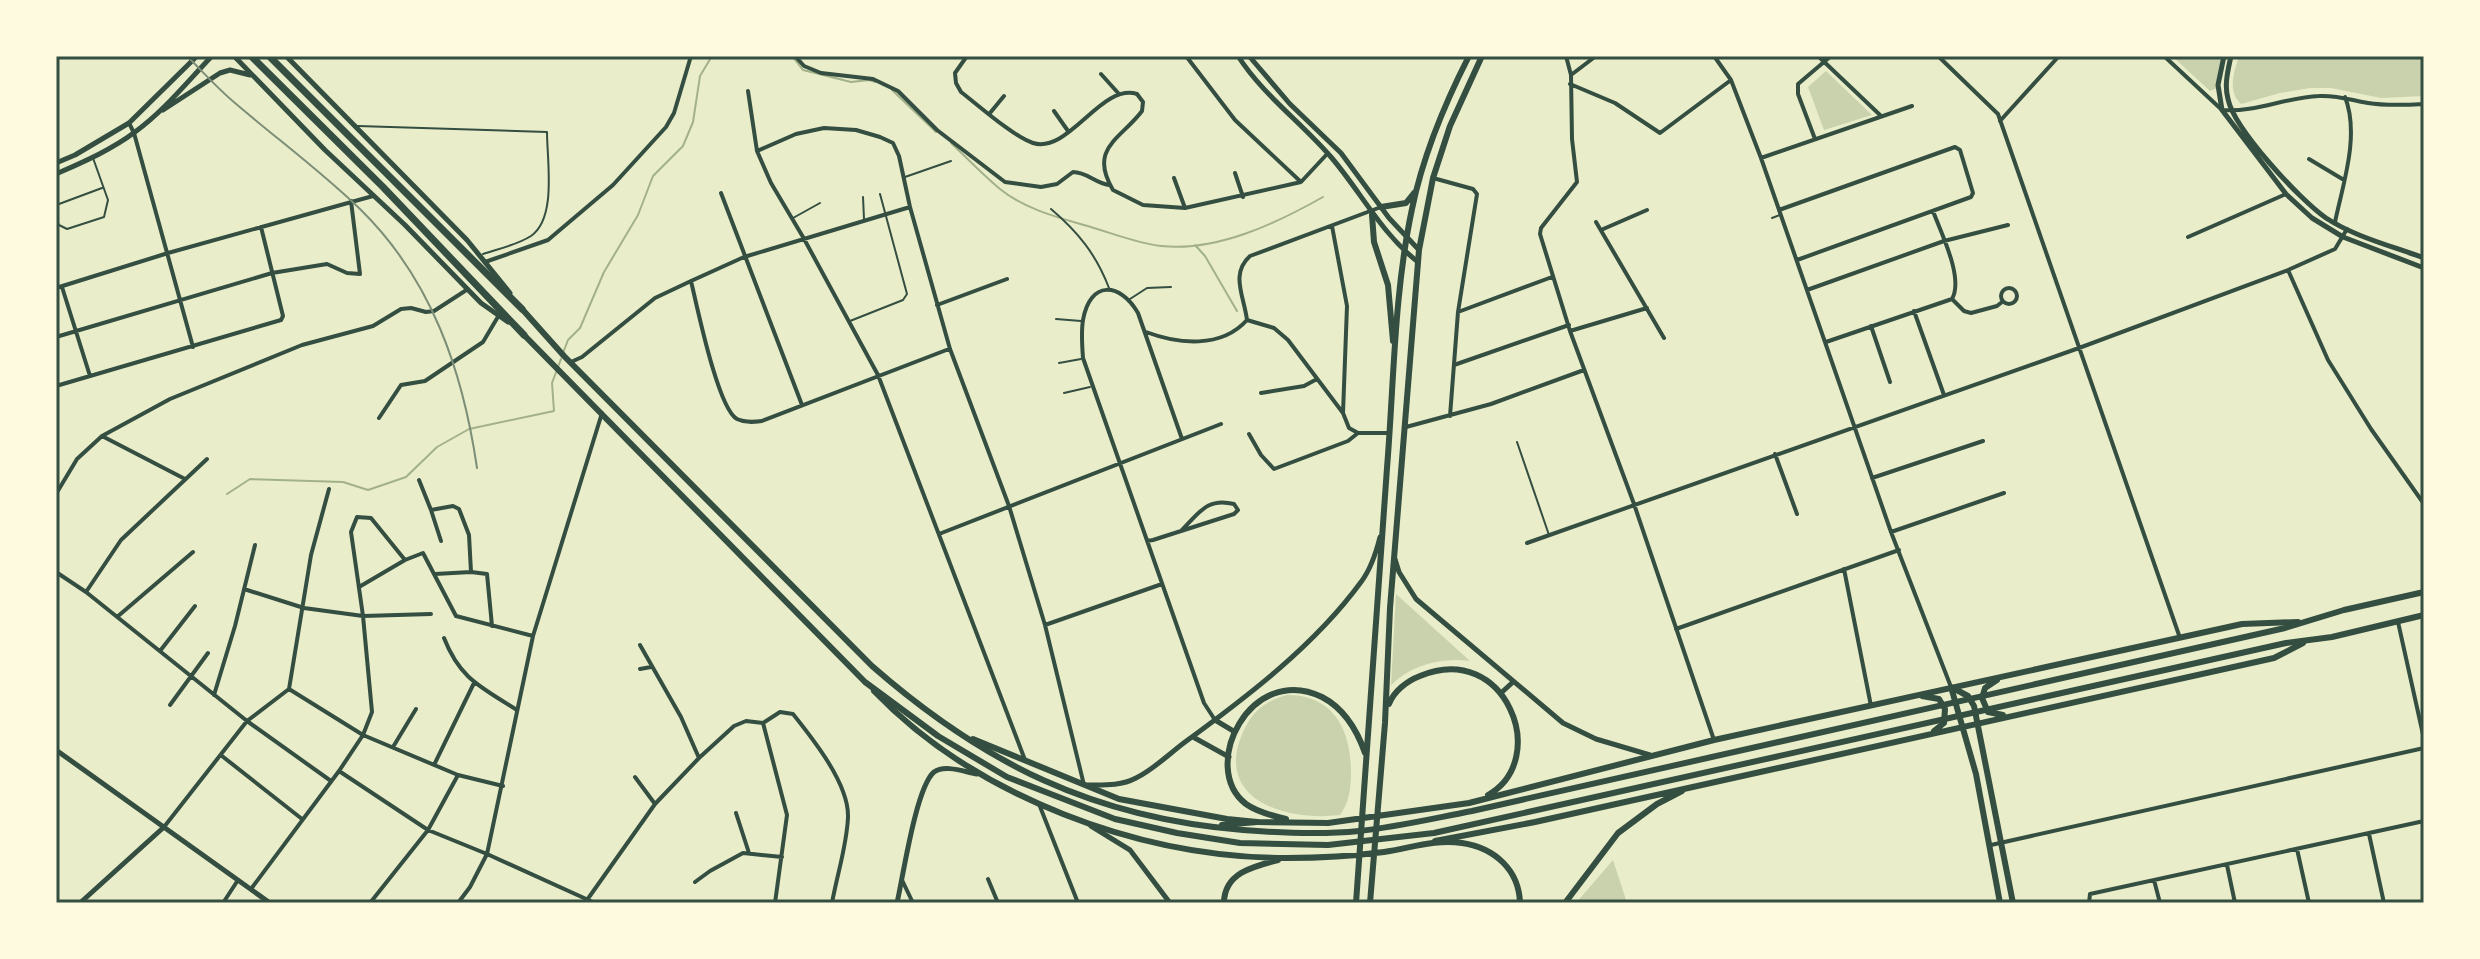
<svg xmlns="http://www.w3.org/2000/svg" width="2480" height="959" font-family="'Fira Sans',sans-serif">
<rect width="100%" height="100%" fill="#e9edc9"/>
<path fill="#cad2ad" d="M2172 56H2224L2217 88 2210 91Z
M2239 56H2424V96L2381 98 2331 88H2310L2280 93 2241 104C2227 91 2234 72 2239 56Z
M1826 71 1872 115 1824 130 1808 87Z
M1396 594 1470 661C1442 657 1411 665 1391 685Z
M1287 695C1334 695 1351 730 1351 773 1351 788 1349 803 1340 815 1284 822 1210 798 1245 728 1254 709 1268 700 1287 695Z
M1613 860 1627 903H1576Z"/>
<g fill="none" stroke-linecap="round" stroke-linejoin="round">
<path stroke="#a3b18a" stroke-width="2" d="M792 56 803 70 851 82 869 80 875 82
M892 90 936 132
M951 143C967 158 983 175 1000 189 1023 208 1056 217 1084 225 1109 232 1135 243 1161 246 1217 252 1277 223 1323 197
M1195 245 1205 256 1237 311
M563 353 568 340 580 328 604 272 638 215 653 176 683 146 693 122 700 76 712 56
M227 494 250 479 343 482 368 490 406 477 437 447 469 429 554 411 552 383 561 359"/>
<path stroke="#344e41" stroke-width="2" d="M358 126 547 132C547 161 557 218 531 236 517 245 498 249 483 254
M905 177 951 161
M863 197 864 219
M56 207 59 204 102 188
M1051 209C1078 232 1096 254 1109 288
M56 217 59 225 67 229 104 217 108 200 93 158
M793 218 820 203
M1772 218 1780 215
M1130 299 1147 288 1171 287
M1056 319 1081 321
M850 321 903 300 907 294 880 194
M1059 363 1081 359
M1064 393 1090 387
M1517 442 1549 535"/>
<path stroke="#344e41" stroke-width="4" d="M795 56 804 66 821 73 873 79 898 91 937 130 1005 182 1041 187 1057 184 1073 172C1087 172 1095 183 1109 185
M967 56 955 73 956 83 961 92C978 105 1014 137 1033 143 1069 154 1101 83 1137 94L1143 102 1142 111C1121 139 1088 148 1113 190L1143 205 1185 208 1301 182 1328 153
M1186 56 1235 120 1301 182
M1566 56 1571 75 1572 139 1577 182 1541 228 1540 234 1570 331 1634 504 1714 740
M1714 56 1731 80 1761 158 1891 532 1951 687
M1818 56 1880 115
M1938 56 1998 114 2180 638
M2164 56 2222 110C2255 113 2286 97 2319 96 2337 95 2351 100 2368 103 2386 106 2406 105 2424 104
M1101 74 1119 94
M1571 75 1596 56
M1570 84 1615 103 1660 133 1731 80
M748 91 757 151 771 183 803 237 878 375 1025 760
M1054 111 1068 131
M990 113 1004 96
M2000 121 2059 56
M129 123 134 133 193 347
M1815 139 1798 94V84L1831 56
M757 151 796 134 824 128 856 130 880 137 893 143 899 156 910 207 950 349 1009 506 1045 625 1084 785
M1761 158 1912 106
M2309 159 2344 180
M1235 173 1243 197
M1174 178 1185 208
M1433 178 1473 189 1477 194 1458 312 1450 416
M721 193 802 405
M1779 210 1955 147 1960 150 1973 193 1971 197 1797 260
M1933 211C1941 233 1964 278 1952 299L1964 311 1971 313 1997 306 2002 302
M1596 222 1664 338
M2335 222C2343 184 2360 135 2345 97
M1332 226 1347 306 1343 413
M1601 230 1647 210
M2188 237 2286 194
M485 262 548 240 613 185 666 127 674 113 691 56
M2288 270 2328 360 2371 429 2424 504
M691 281C697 306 718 409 737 419 745 423 754 422 762 421L949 349
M62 287 90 376
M2001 296a8 8 0 1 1 16 0a8 8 0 1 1-16 0Z
M56 288 168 253 373 196
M1807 290 1944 241 2008 225
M937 305 1007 279
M1914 311 1944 395
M1458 312 1552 277
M1247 320C1244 296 1230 274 1250 256L1381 207
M1247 320 1274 328 1288 340 1343 413 1349 428 1358 433
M1871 326 1890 382
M1570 331 1647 308
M1146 332C1178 344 1221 349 1247 320
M56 337 272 273 327 264 347 273 360 274 351 201
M1826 342 1952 299
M571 362 582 357 655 298 691 281 744 257 910 207
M1454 365 1569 325
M56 386 281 320 283 316 261 227
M1261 393 1304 386 1317 379
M379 418 401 385 425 381 483 342 499 315
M1406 427 1491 404 1584 370
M1249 434 1261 455 1274 469 1348 441 1358 433H1390
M102 436 185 479
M1182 439 1138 313C1120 282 1090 280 1083 320 1081 332 1082 345 1083 358L1204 703 1215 720
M1775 454 1797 514
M1872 478 1983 441
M419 480 431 510 453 506 459 509 469 535 471 572
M56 494 77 459 102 436 170 399 302 345 373 326 401 309 411 308 426 312 434 311 468 289
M431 510 441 541
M1891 532 2004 493
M939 534 1221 424
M1147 541 1153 540 1234 514 1238 510 1234 504C1207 497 1199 513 1181 531
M1527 543 2079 348 2288 270 2335 249 2347 229
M1844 569 1871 706
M56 572 86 592 247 721 331 781
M435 574 471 572 487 574 492 626
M359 587 405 560
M244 589 304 608 363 616 431 614
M86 592 121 540 207 459
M117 617 193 552
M2398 622 2424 739
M1045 625 1162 584
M1676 629 1899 550
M444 638C460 679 481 687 517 710
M640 645 681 717 699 758
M160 651 195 606
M640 669 651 667
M289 689 363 735 458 775 503 786
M214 695 235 626 255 545
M170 705 208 653
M763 723 780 712 793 714C813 739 849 784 848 817 847 845 837 875 832 903
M763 723 787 815 775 903
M393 747 416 709
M222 756 302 819
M434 765 474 683
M339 771 428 830 487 854 595 903
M635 777 655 804
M1039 804 1078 903
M736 813 749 853
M164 827 247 721 289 689 311 555 329 489
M2369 834 2384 903
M1991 845 2424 748
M2297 849 2309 903
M2227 865 2235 903
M988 879 998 903
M902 880 913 903
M2154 880 2160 903
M695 882 710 871 743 853 782 857
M251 889 339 771 363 735 372 712 363 616 351 532 357 517 371 518 405 560 423 553 456 616 533 636
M587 900 655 804 699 758 734 726 746 721 763 723
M223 903 238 880
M370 903 428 830 458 775
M458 903 470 887 487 854 533 636 602 413
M2089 903 2090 894 2424 821"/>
<path stroke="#344e41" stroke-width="5" d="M80 903 164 827"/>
<path stroke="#344e41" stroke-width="5" d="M234 56 325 150 405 225 481 303 508 322
M286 56 467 240 510 293
M1238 56C1263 95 1301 122 1331 157 1361 192 1381 233 1418 262
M1249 56 1290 104 1341 153 1389 218 1419 250
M2224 56 2218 85 2222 110 2286 194 2312 218 2343 237 2424 268
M2231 56C2228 70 2224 85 2228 99 2234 129 2300 200 2326 218 2355 237 2392 246 2424 258
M163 110 220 73 230 70 250 75
M56 163 75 155 129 123 197 56
M56 174C83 162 111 150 135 132 164 111 187 82 212 56
M1395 559 1399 572 1416 599 1563 723 1596 739 1650 755
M1501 693 1513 682
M1215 720 1235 732
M1193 737 1229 757
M56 750 270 903
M1088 785C1104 785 1121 786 1136 778 1153 770 1169 754 1185 742 1248 696 1315 645 1361 582 1371 569 1376 553 1380 537
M1091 826 1130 850 1170 903
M897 903C903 877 916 787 934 772 945 764 965 772 977 774"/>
<path stroke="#344e41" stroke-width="6" d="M1381 207 1406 203 1414 193
M1372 215 1374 242 1388 285 1393 341
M1997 680 1985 688 1982 698 1988 712 2003 715
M1951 687 1968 696 1974 706 2013 903
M1951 687 1976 774 2000 903
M874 691C976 797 1140 858 1287 858 1319 858 1353 856 1384 852 1411 848 1435 839 1462 843 1495 848 1519 870 1520 903
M1922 696 1939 699 1945 709 1944 723 1934 731
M1389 704C1394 691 1407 681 1420 676 1505 640 1552 759 1488 795
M973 739 1119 799 1227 819 1257 822 1328 823 1469 803 1714 740 2242 624 2298 622
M1286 819C1273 816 1257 812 1246 804 1198 767 1251 662 1322 697 1345 709 1357 730 1365 753
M1435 841 1535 822 2274 658 2303 643
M1224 903C1224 873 1254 866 1278 860
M1356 903C1366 758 1376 613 1387 468 1394 382 1394 293 1412 209 1423 155 1444 105 1469 56
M1370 903 1385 723 1390 608 1419 250 1433 178 1450 126 1482 56
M1565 903 1618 833 1657 804 1682 791"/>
<path stroke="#344e41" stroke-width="6" d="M522 309 564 356 872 666C984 764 1094 818 1243 830 1281 833 1320 835 1359 831 1397 827 1435 818 1472 811L2285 628 2344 610 2424 592
M524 335 865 682 938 736 1007 777 1115 819 1177 833 1240 843 1328 845 1434 833 2286 643 2332 637 2424 615
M1222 825 1257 822"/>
<path stroke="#344e41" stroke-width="7" d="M251 56 383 187 524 335
M269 56 522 309"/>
<path stroke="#7c8e77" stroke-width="2" d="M187 56C203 72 218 89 235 103 277 139 322 172 361 210 432 280 463 372 477 468"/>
</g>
<rect width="2480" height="959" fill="none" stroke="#fefae0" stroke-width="116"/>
<rect x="58" y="58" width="2364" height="843" fill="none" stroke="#344e41" stroke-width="3"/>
</svg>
